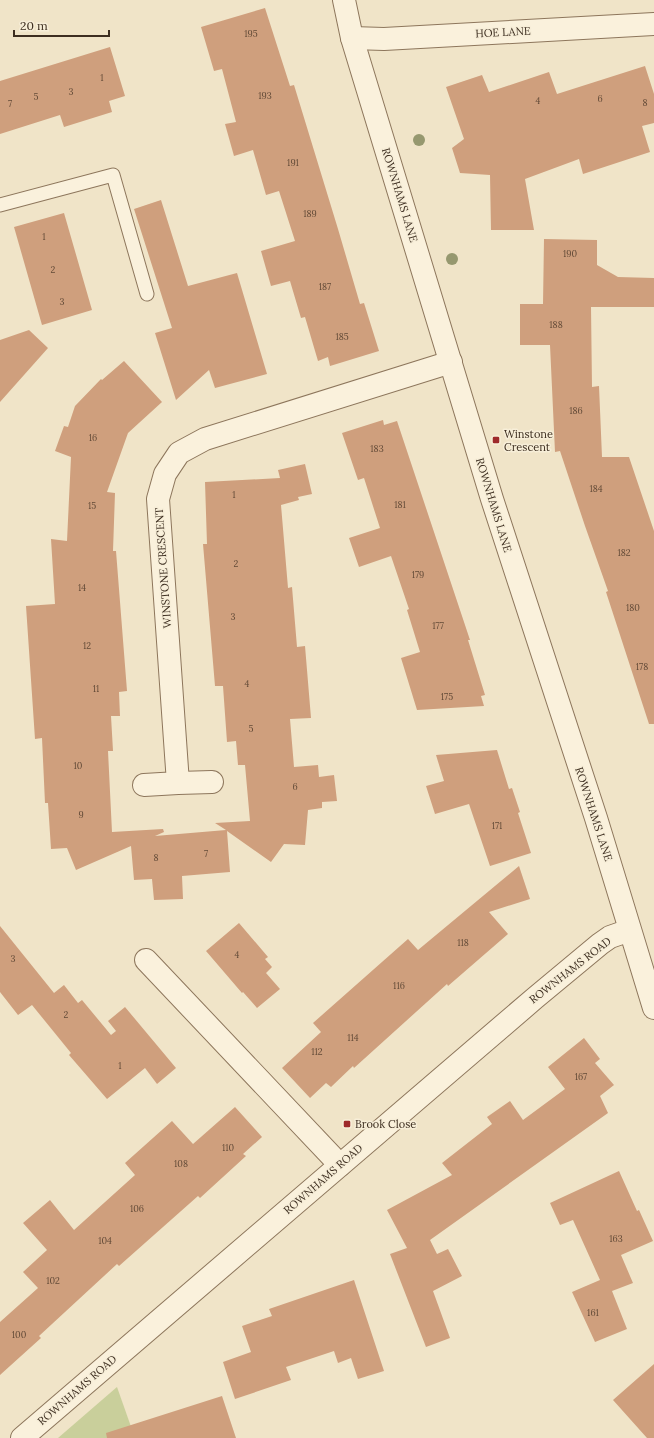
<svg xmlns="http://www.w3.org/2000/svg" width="654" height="1438" font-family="Lora,serif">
<rect width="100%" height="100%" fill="#f0e4c8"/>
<path fill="#c9cf9b" d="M117 1387 135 1438H58Z"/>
<path fill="#cf9f7d" d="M265 8 290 86 294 85 338 229 360 304 364 303 379 351 330 366 328 357 318 361 305 317 301 318 290 281 271 286 261 251 295 241 279 191 266 195 253 150 234 156 225 124 236 122 222 69 214 71 201 27Z
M110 47 125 96 109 101 112 112 64 127 60 115 0 134V81Z
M645 66 654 94V123L642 126 650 152 583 174 579 159 525 179 534 230H491L490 175 460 173 452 148 464 139 446 87 482 75 489 92 549 72 557 94Z
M161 200 188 286 237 273 267 374 215 388 209 370 176 400 155 333 172 328 134 209Z
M64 213 92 310 42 325 14 227Z
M544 239 597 240V265L618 277 654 278V307H591L592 387 599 386 602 457H629L654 531V724H649L606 592 608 591 585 526 560 451 555 452 550 345H520V304H543Z
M29 330 48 348 0 402V340Z
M124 361 162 402 128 433 107 492 115 493 113 551H116L127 691 119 692 120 716H111L113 751H108L112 832 163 829 164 832 155 836 226 830 215 823 250 821 245 765H238L236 741 227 742 223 686H215L203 544H207L205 482 280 478 278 470 305 464 312 494 298 497 299 500 281 505 288 588 292 587 297 647 305 646 311 718 290 719 294 767 318 765 319 777 334 775 337 801 322 802V808L308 810 305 845 284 844 271 862 227 831 230 872 182 876 183 899 154 900 152 879 134 880 131 846 76 870 67 848 51 849 48 803H45L42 738 35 739 26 606 55 604 51 539 67 541 71 457 55 451 64 426 68 427 75 406 101 379 102 380Z
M383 420 384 425 397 421 470 640H468L485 695 481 696 484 706 417 710 401 658 420 652 407 610 409 609 391 556 359 567 349 538 380 528 364 478 358 480 342 433Z
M497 750 509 789 512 788 520 812 518 813 531 853 490 866 469 804 435 814 426 786 444 781 436 755Z
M519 866 530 899 489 912 508 934 448 986 447 984 354 1068 353 1066 331 1087 326 1083 310 1098 282 1068 321 1032 313 1023 408 939 418 950Z
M239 923 268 957 265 959 272 967 266 973 280 989 257 1008 243 992 242 993 206 951Z
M0 926 54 993 64 985 78 1003 82 1000 111 1035 116 1031 108 1021 125 1007 176 1068 157 1084 145 1068 107 1099 69 1055 71 1053 32 1005 18 1015 0 992Z
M584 1038 600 1059 595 1063 614 1085 600 1096 608 1113 430 1240 437 1254 448 1249 462 1276 433 1291 450 1338 426 1347 390 1254 407 1248 387 1210 452 1175 442 1163 492 1124 487 1117 510 1101 523 1120 565 1089 548 1067Z
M235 1107 262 1137 243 1154 246 1156 200 1198 198 1196 119 1266 117 1264 39 1336 41 1338 0 1375V1322L38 1288 23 1272 47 1250 23 1223 50 1200 74 1230 135 1175 125 1163 172 1121 193 1144Z
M619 1171 637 1211 639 1210 653 1241 621 1255 633 1283 612 1291 627 1329 595 1342 572 1292 600 1280 573 1220 560 1225 550 1203Z
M354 1280 384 1371 358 1379 351 1358 338 1363 334 1351 286 1367 291 1380 235 1399 223 1362 251 1352 242 1326 272 1316 269 1309Z
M654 1364V1438H647L613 1400Z
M222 1396 236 1438H107L106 1433Z"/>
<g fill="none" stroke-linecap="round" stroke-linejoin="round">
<defs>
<path id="service" d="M0 205 113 175 147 294"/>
<path id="minor" d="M352 38 384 39 654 24
M178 783 212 782
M144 785 178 783 158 499 165 474 179 453 205 439 451 362
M146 960 340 1165"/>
<path id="tertiary" d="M344 0 352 38 492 499 596 818 654 1008
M22 1438 535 998 600 944 610 937 630 930"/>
</defs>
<use href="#service" stroke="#8d765c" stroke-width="15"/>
<use href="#minor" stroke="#8d765c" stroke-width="24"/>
<use href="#tertiary" stroke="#8d765c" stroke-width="24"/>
<use href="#service" stroke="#faf1dc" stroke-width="13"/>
<use href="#minor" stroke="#faf1dc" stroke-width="22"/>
<use href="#tertiary" stroke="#faf1dc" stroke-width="22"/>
</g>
<g fill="#96986f">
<circle cx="419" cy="140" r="6"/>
<circle cx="452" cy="259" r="6"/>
</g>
<g fill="#9e2a2b" stroke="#f7eed8" stroke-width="1.5">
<rect x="492" y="436" width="8" height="8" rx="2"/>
<rect x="343" y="1120" width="8" height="8" rx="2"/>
</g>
<g text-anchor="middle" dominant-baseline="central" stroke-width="3" stroke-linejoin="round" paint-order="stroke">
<g font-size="9" fill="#624a37">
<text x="251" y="33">195</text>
<text x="102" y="77">1</text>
<text x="71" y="91">3</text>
<text x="265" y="95">193</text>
<text x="36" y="96">5</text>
<text x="600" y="98">6</text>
<text x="538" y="100">4</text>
<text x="645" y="102">8</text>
<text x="10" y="103">7</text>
<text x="293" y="162">191</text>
<text x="310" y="213">189</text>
<text x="44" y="236">1</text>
<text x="570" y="253">190</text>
<text x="53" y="269">2</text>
<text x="325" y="286">187</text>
<text x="62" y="301">3</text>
<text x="556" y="324">188</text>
<text x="342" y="336">185</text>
<text x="576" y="410">186</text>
<text x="93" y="437">16</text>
<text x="377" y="448">183</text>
<text x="596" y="488">184</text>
<text x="234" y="494">1</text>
<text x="400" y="504">181</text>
<text x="92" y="505">15</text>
<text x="624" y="552">182</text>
<text x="236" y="563">2</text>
<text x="418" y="574">179</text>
<text x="82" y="587">14</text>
<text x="633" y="607">180</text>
<text x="233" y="616">3</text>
<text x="438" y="625">177</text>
<text x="87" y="645">12</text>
<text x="642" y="666">178</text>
<text x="247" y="683">4</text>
<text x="96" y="688">11</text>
<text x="447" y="696">175</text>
<text x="251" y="728">5</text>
<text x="78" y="765">10</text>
<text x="295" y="786">6</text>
<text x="81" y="814">9</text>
<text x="497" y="825">171</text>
<text x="206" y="853">7</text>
<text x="156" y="857">8</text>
<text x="463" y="942">118</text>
<text x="237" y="954">4</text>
<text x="13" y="958">3</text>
<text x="399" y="985">116</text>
<text x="66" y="1014">2</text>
<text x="353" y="1037">114</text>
<text x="317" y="1051">112</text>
<text x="120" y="1065">1</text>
<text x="581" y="1076">167</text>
<text x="228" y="1147">110</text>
<text x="181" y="1163">108</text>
<text x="137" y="1208">106</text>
<text x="616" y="1238">163</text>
<text x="105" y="1240">104</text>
<text x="53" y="1280">102</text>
<text x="593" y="1312">161</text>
<text x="19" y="1334">100</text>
</g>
<g font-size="11" fill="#3d2e20" stroke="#f7eed8">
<text transform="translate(503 32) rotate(-3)">HOE LANE</text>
<text transform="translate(400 195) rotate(73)">ROWNHAMS LANE</text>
<text transform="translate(494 505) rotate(73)">ROWNHAMS LANE</text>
<text transform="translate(163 568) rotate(-94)">WINSTONE CRESCENT</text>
<text transform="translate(594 814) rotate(72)">ROWNHAMS LANE</text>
<text transform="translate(570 970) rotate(-38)">ROWNHAMS ROAD</text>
<text transform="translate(323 1179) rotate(-41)">ROWNHAMS ROAD</text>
<text transform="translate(77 1390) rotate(-41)">ROWNHAMS ROAD</text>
</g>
<g font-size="11" fill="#3d2e20" stroke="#f7eed8" text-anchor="start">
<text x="504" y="434">Winstone<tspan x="504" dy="13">Crescent</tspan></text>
<text x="355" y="1124">Brook Close</text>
</g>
</g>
<path d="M14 30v6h95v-6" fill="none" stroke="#3d2e20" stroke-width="2"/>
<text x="20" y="30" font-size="12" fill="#3d2e20" stroke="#f7eed8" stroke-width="3" paint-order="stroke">20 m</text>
</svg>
